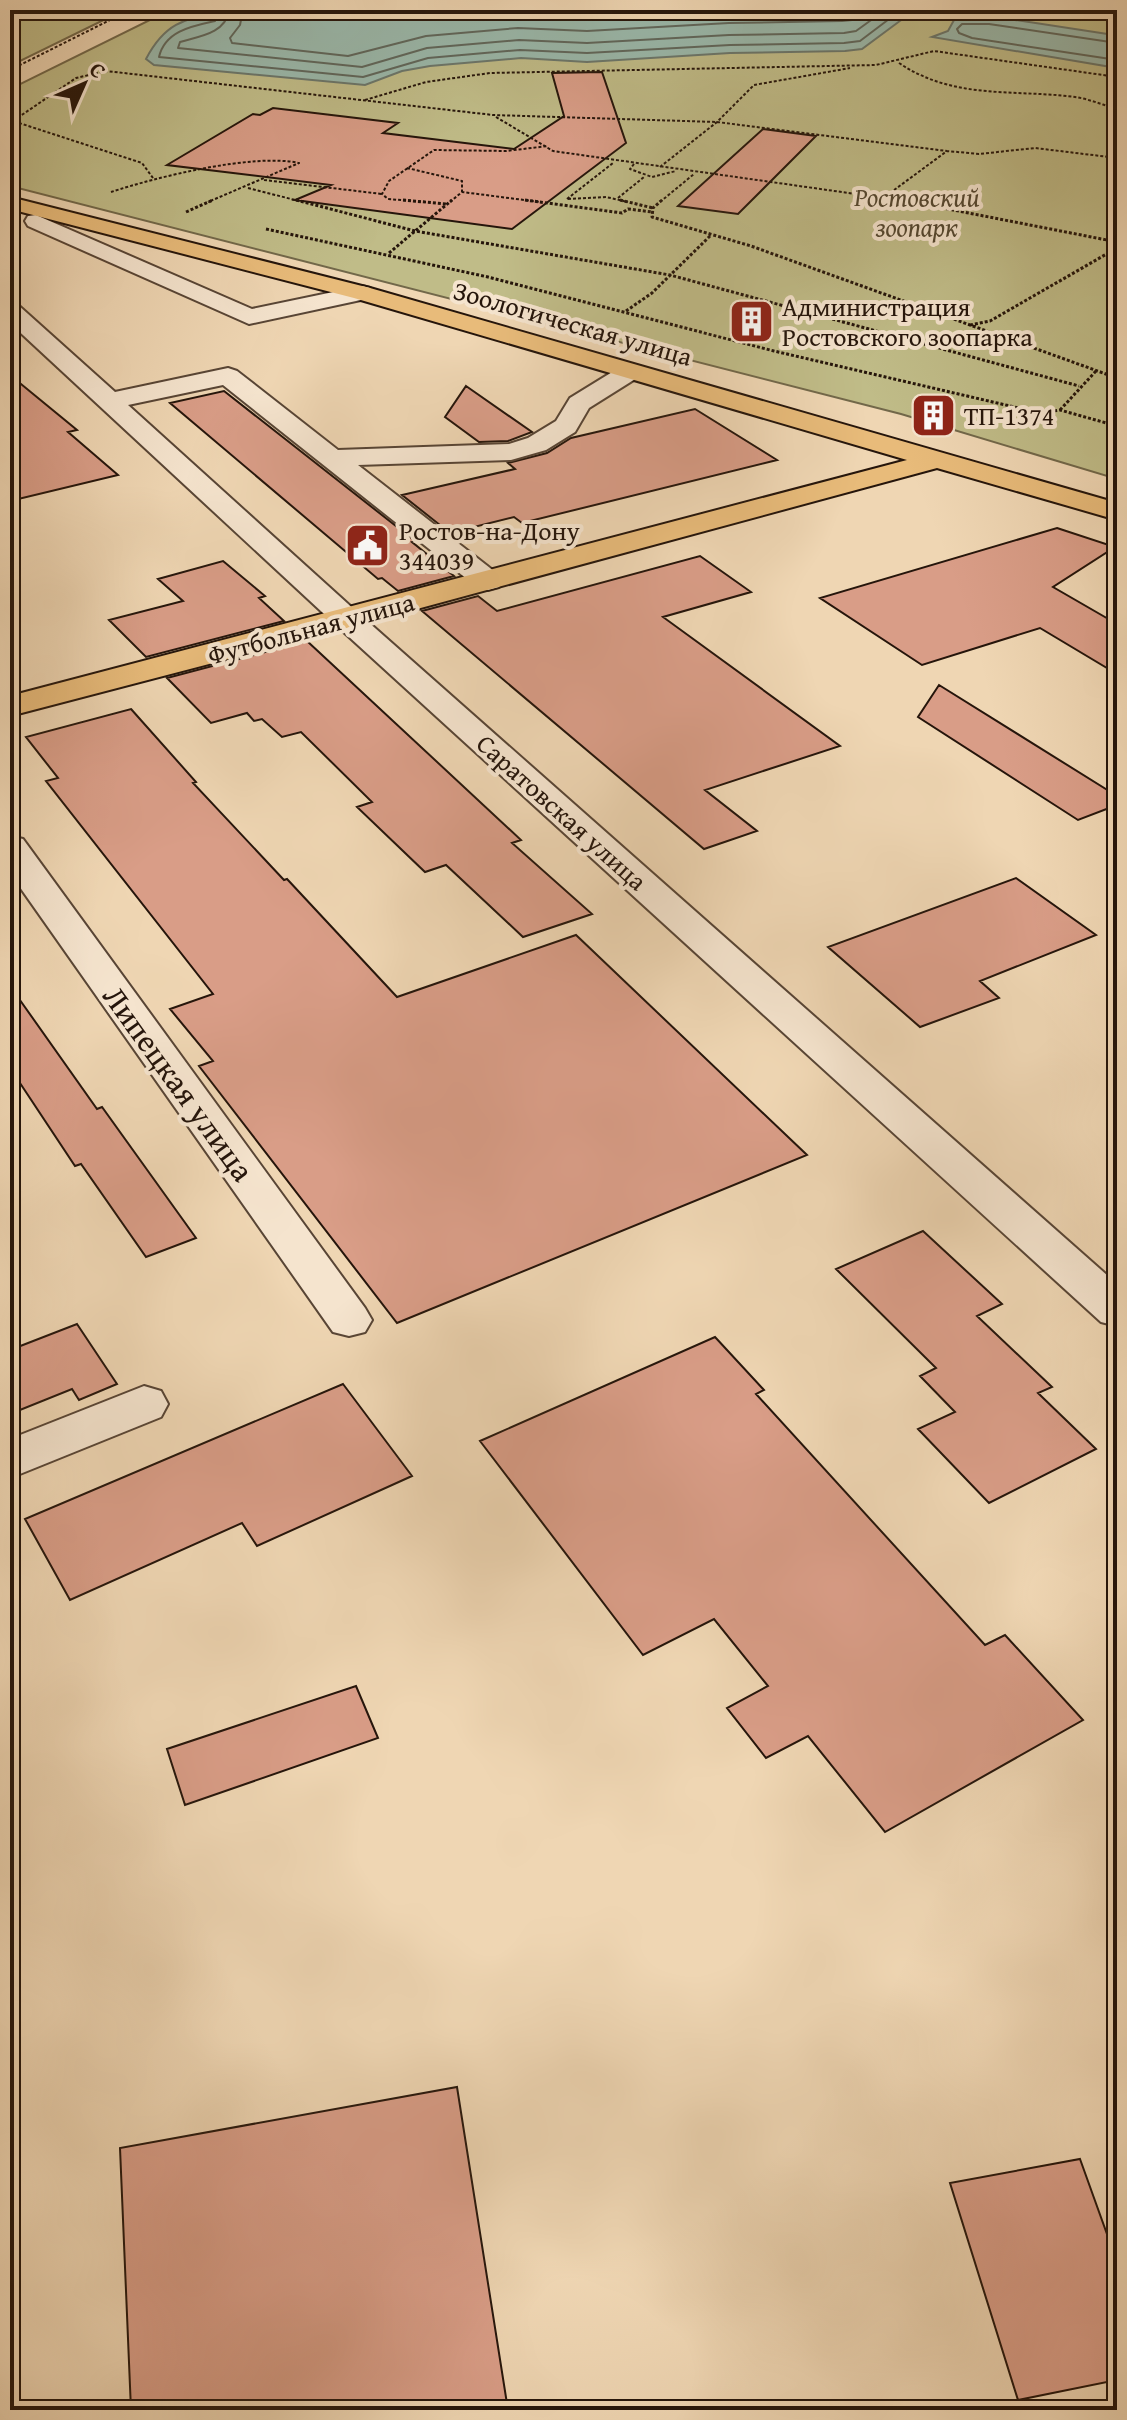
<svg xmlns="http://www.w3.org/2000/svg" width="1127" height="2420" font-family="'Gentium Book Plus',serif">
<rect width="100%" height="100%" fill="#efd6b3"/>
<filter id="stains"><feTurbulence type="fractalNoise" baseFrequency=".0025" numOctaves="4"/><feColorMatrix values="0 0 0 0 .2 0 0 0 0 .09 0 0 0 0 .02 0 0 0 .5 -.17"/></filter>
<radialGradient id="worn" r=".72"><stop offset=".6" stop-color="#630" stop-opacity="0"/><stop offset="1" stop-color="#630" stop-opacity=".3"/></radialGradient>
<path fill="#c0bc88" stroke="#72684a" stroke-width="2" d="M10 10H124L10 66Z
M170 10H1065L1117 18V479L901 414 10 186V89Z"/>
<path fill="#9ab9ac" stroke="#6b776c" stroke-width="2" d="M230 10H910L912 12 862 49 845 51 730 53 587 62 521 58 430 66 402 71 365 85 154 65 146 59C167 19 188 19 230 10Z
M968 16H989L1114 35 1117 36V68L932 37 948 31 954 20Z"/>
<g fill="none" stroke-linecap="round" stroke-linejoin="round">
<path stroke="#60675c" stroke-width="2" d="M220 10 215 21C192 26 165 31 159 57L363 77 428 58 520 50 587 53 730 45 844 43 860 41 901 10
M230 10C224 34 201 36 180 42L178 48 362 67 427 48 519 40 587 43 729 35 844 33 856 31 885 10
M243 10 240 25 230 38 232 43 348 56 426 36 518 28 587 31 729 23 842 21 852 20 865 10
M1117 43 989 24H962L957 29 959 33 972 38 1117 60"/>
</g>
<path fill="#d99d87" stroke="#25150b" stroke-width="2" d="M602 72 626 143 512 229 295 200 331 185 167 165 253 114 260 115 273 108 398 123 383 133 514 149 564 116 552 73Z
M763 129 816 136 738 214 678 206Z
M10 375 77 430 68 432 118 475 10 501Z
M466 386 532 432 508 441 479 442 445 417Z
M224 391 415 541 412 542 454 576 398 591 382 578 378 579 170 403Z
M695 409 777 460 522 523 514 517 450 533 402 495 515 469 508 463 547 453 571 438Z
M1057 528 1115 547 1053 587 1117 624V674L1040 628 922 665 820 598Z
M700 556 751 592 663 617 840 746 705 790 757 831 704 849 422 611 478 596 497 611Z
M223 561 265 596 259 598 284 621 146 657 109 620 183 601 158 579Z
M307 641 521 840 512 843 592 914 523 937 446 865 425 872 357 807 372 802 301 732 282 737 262 719 254 721 247 713 211 723 167 678Z
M939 685 1117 796V805L1078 820 918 717Z
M131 709 196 782 193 783 284 880 287 879 397 997 576 935 807 1155 397 1323 199 1066 213 1061 170 1009 213 994 46 781 58 778 26 737Z
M1016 878 1096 935 980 981 999 998 920 1027 828 947Z
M10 986 97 1109 102 1107 196 1238 146 1257 81 1164 75 1166 10 1068Z
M923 1231 1002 1304 977 1316 1052 1387 1038 1393 1096 1449 989 1503 918 1429 955 1412 920 1376 936 1368 836 1269Z
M77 1324 117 1384 79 1400 72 1389 10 1414V1350Z
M715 1337 764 1390 756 1394 985 1645 1005 1635 1083 1720 885 1832 808 1736 766 1758 727 1708 768 1686 714 1619 643 1655 480 1441Z
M343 1384 412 1476 257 1546 242 1523 70 1600 25 1519Z
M356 1686 378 1738 185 1805 167 1749Z
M457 2087 508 2410H131L120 2148Z
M1080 2159 1117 2262V2380L1018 2400 950 2183Z"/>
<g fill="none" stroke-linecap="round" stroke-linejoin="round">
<defs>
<path id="minor" d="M36 215 252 309 362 286 370 288 374 293 370 298 249 324 28 226 25 221 28 216Z
M10 303 18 305 115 392 228 368 237 371 338 450 509 444 528 438 556 421 570 398 622 366H640L643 371 640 376 589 408 575 432 546 450 511 460 358 465 499 575 503 581 499 587 488 590 477 587 223 385 128 405 358 613 1117 1284V1326L1101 1322 336 625 10 323Z
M10 836 23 839 365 1308 372 1320 365 1332 349 1336 333 1332 10 873Z
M144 1386 161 1391 168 1404 161 1417 10 1478V1439Z"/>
<path id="major" d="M10 197 370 288 1117 503V520L937 468 358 625 10 716V696L907 460 354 298 10 209Z"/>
</defs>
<use href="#minor" stroke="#584535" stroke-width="4"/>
<use href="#major" stroke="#25150b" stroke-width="4"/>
<path stroke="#25150b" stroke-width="2" stroke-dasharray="3 2" stroke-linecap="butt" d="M899 63C954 100 1013 89 1075 97 1089 99 1103 105 1117 109
M10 70 130 10
M365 100 426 82 490 73 876 65 934 51 1117 77
M496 117 553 151 912 202
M634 164 630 169 652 177 676 171
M660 167 717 122 754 85 850 68
M407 168 462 181V192
M153 178 142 163 13 121 76 78 106 71 493 115 717 122 947 151
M264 180 382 194
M248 188 303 202
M111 192C157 177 253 153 299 163L208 202
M886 196 947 151 979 154 1035 148 1117 158
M618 198 644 177
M567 199 613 163
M568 199 606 197 628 202
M426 202 388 199 382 194 389 181 434 150 506 151 548 146
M450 202 462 192 540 202
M660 202 694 174"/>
<path stroke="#25150b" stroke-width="3" stroke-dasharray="3 2" stroke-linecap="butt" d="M296 200 415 231 670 275 1079 386
M403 200 446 204
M525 200 622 213 628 209 652 212
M620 200 653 208
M662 200 653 208 652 217 751 246 1117 378
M902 200 1117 242
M186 212 213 200
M266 229 488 277 774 351 1040 413 1060 410 1117 426
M389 253 452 200
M626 311 652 293 711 235
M970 325 990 321 1117 248
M1060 410 1096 371"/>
<use href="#minor" fill="#f5e4ce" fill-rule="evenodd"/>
<use href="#major" fill="#e8bb7a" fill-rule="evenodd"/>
</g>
<defs>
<symbol id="building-square" viewBox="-11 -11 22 22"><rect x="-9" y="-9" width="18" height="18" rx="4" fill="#8f2418" stroke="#f5e4ce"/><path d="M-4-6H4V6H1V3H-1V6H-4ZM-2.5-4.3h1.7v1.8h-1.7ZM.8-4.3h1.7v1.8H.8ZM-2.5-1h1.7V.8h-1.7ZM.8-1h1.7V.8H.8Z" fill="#fff"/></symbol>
<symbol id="civic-square" viewBox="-11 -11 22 22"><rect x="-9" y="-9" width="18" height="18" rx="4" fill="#8f2418" stroke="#f5e4ce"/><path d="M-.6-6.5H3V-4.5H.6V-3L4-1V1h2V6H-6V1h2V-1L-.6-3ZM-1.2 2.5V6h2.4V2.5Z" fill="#fff"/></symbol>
</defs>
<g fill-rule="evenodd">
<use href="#building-square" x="726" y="296" width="51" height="51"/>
<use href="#building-square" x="908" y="390" width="51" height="51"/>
<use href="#civic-square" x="342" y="520" width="51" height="51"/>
</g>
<g text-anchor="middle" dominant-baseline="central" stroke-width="8" stroke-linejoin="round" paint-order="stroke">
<g font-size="26" font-style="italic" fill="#544730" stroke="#f5e4ce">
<text x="917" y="196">Ростовский<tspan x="917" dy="30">зоопарк</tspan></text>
</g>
<g font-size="26" fill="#25150b" stroke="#f5e4ce" text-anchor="start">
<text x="782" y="306">Администрация<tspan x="782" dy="30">Ростовского зоопарка</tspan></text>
<text x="964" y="415">ТП-1374</text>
<text x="399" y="530">Ростов-на-Дону<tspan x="399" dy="30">344039</tspan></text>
</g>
<g font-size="26" fill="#25150b" stroke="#f5e4ce">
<text transform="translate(573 323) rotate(16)">Зоологическая улица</text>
<text transform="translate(311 628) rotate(-15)">Футбольная улица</text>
<text transform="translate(562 812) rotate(42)">Саратовская улица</text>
</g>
<g font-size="32" fill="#25150b" stroke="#f5e4ce">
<text transform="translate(179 1083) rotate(54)">Липецкая улица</text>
</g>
</g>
<rect width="1127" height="2420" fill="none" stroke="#efd6b3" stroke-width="40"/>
<rect x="12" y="12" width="1103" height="2396" fill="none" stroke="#25150b" stroke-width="4"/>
<rect x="20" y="20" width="1087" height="2380" fill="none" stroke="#25150b" stroke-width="2"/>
<g transform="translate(84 84) rotate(45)" stroke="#f5e4ce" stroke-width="6" paint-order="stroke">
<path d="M0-6L14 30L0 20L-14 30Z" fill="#25150b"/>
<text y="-12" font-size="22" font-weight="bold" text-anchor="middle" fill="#25150b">С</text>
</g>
<rect width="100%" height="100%" filter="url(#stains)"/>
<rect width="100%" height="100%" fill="url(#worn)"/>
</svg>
